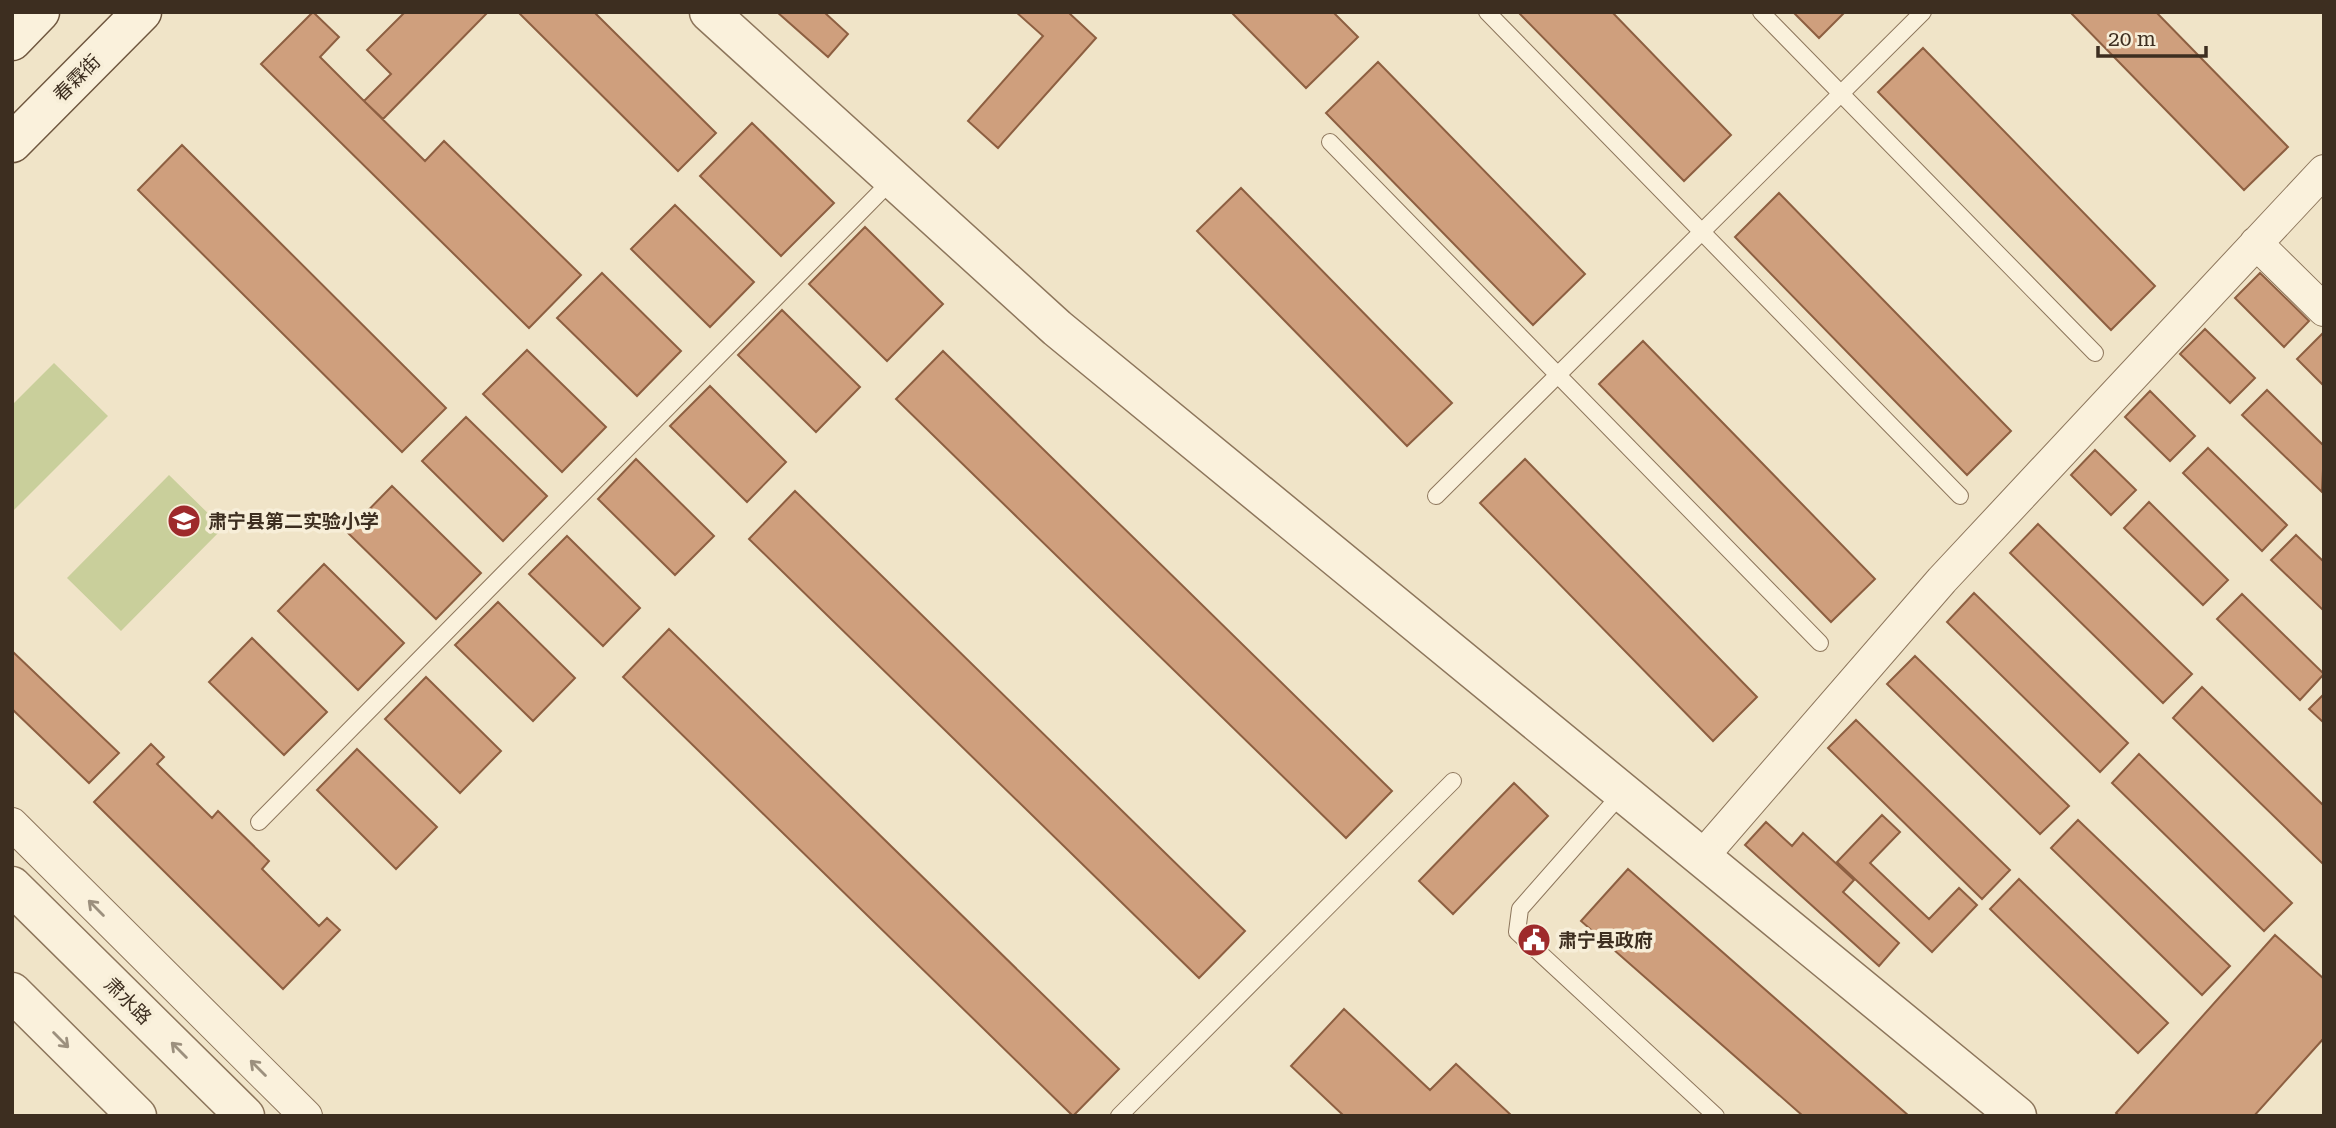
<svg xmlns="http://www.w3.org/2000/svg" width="2336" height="1128" font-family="'Roboto Serif','Noto Sans SC',serif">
<rect width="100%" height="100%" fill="#f0e4c8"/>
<path fill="#c9cf9b" d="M54 363 108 416 12 512V405Z
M169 475 223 528 121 631 67 578Z"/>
<path fill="#cf9f7d" stroke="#8d5f41" stroke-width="2" d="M313 12 339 37 320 57 364 101 425 161 444 141 581 275 529 328 261 64Z
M405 12H488L383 119 364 101 391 74 367 50Z
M518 12H594L716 133 678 171Z
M777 12H824L848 34 828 57Z
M1016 12H1068L1096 38 998 148 968 121 1043 36Z
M1231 12H1333L1358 37 1306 88Z
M1518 12H1612L1731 135 1684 181Z
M1793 12H1845L1819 38Z
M2070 12H2156L2288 147 2244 190Z
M1923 48 2155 286 2111 330 1878 92Z
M1378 62 1585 274 1533 325 1326 113Z
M752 123 834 203 781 256 700 176Z
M182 145 446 408 402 452 138 190Z
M1241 188 1452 403 1407 446 1197 231Z
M1779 193 2011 431 1967 475 1735 237Z
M675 205 754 282 710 327 631 249Z
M865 227 943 304 887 361 809 284Z
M602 273 681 351 637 396 557 318Z
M2260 273 2309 321 2284 347 2235 298Z
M782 310 860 387 816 432 738 355Z
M2205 329 2255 378 2230 403 2180 354Z
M2322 334 2324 336V386L2297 359Z
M1643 341 1875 579 1831 622 1599 384Z
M527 350 606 427 562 472 483 394Z
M943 351 1392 791 1346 838 896 399Z
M710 386 786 462 747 502 670 426Z
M2267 390 2324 446 2322 492 2242 415Z
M2150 391 2195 436 2170 461 2125 417Z
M466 417 547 496 503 541 422 461Z
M2208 448 2287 525 2262 551 2183 473Z
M2095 450 2136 490 2111 515 2071 475Z
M636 459 714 536 675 575 598 499Z
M1525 459 1757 697 1713 741 1480 503Z
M392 486 481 573 436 619 347 532Z
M795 491 1245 931 1199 978 749 539Z
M2149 502 2228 580 2203 605 2124 528Z
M2038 524 2192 674 2163 703 2010 553Z
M2296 535 2324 562V611L2271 560Z
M567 536 640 608 603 646 529 574Z
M324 564 404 643 358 690 278 611Z
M1974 593 2128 743 2100 772 1947 622Z
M2242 594 2324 674 2300 700 2217 619Z
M498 602 575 678 533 721 455 645Z
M669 629 1119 1069 1073 1116 623 677Z
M252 638 327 712 284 755 209 682Z
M12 651 119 753 89 783 12 709Z
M1915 656 2069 806 2040 834 1887 684Z
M426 677 501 751 460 793 385 719Z
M2202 687 2324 806V865L2173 718Z
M2324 694V723L2309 709Z
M1856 720 2010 870 1982 899 1828 748Z
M151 744 164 757 157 764 212 818 218 811 269 861 262 869 319 926 327 918 340 930 283 989 94 802Z
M357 749 437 827 396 869 317 790Z
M2139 754 2292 903 2264 931 2112 783Z
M1514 783 1548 816 1453 914 1419 881Z
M1882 815 1900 832 1870 863 1929 919 1959 888 1977 905 1932 952 1837 862Z
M2078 820 2230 966 2202 995 2051 848Z
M1766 822 1792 846 1803 833 1854 880 1843 892 1899 943 1879 966 1745 845Z
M1628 869 1909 1116H1803L1581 921Z
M2019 879 2168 1023 2138 1053 1990 909Z
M2275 935 2324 979V1038L2254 1116H2119L2116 1113Z
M1344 1009 1430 1090 1456 1064 1512 1116H1344L1291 1066Z"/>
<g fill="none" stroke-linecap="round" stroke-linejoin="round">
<defs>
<path id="service" d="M1487 12 1960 496
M1761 12 2095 353
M1330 142 1820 643
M1436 496 1923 12
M1622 793 1520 909 1517 932 1716 1116
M259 822 893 179
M1119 1116 1453 781"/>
<path id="minor" d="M2256 243 2324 310
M12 824 306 1116
M1701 858 1942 580 2324 171"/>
<path id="tertiary" d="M709 12 1057 328 2017 1116
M12 886 245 1116
M12 992 137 1116"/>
<path id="secondary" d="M12 41 40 12
M12 143 142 12"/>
</defs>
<use href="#service" stroke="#8d765c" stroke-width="18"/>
<use href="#minor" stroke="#8d765c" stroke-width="34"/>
<use href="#tertiary" stroke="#8d765c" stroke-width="41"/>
<use href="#secondary" stroke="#6f573f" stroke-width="41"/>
<use href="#service" stroke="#faf1dc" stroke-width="16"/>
<use href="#minor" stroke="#faf1dc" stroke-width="32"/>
<use href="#tertiary" stroke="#faf1dc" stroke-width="38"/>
<use href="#secondary" stroke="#faf1dc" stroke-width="38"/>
</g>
<defs><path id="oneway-shaft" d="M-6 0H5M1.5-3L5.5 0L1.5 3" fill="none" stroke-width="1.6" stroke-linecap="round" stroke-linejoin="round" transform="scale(1.75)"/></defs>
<g stroke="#9c907e">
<use href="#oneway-shaft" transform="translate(96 908) rotate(-135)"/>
<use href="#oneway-shaft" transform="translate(61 1040) rotate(45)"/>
<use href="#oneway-shaft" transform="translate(179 1050) rotate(-135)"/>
<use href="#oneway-shaft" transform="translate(258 1068) rotate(-135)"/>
</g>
<defs>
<symbol id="school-disc" viewBox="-11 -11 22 22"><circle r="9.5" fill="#9e2a2b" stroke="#f7eed8"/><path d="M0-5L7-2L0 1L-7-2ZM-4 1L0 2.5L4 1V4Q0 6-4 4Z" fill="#fff"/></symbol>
<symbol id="civic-disc" viewBox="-11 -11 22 22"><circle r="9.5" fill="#9e2a2b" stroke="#f7eed8"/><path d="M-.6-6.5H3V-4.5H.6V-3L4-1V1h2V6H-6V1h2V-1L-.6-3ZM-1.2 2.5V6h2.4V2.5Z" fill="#fff"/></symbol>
</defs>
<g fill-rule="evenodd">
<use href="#school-disc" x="165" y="502" width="38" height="38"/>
<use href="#civic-disc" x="1515" y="921" width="38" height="38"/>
</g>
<g text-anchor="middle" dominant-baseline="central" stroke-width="7" stroke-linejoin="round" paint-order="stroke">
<g font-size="19" fill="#3d2e20" stroke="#f7eed8">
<text transform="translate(77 78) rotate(-45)">春霖街</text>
<text transform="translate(128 1001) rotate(45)">肃水路</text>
</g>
<g font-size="19" font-weight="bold" fill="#3d2e20" stroke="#f7eed8" text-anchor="start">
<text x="208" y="521">肃宁县第二实验小学</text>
<text x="1558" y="940">肃宁县政府</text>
</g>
</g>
<rect width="2336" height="1128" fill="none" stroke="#3d2e20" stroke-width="28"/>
<path d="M2098 46v10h108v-10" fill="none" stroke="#3d2e20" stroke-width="3.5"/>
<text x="2108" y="46" font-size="21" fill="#3d2e20" stroke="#f7eed8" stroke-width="5" paint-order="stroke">20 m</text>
</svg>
